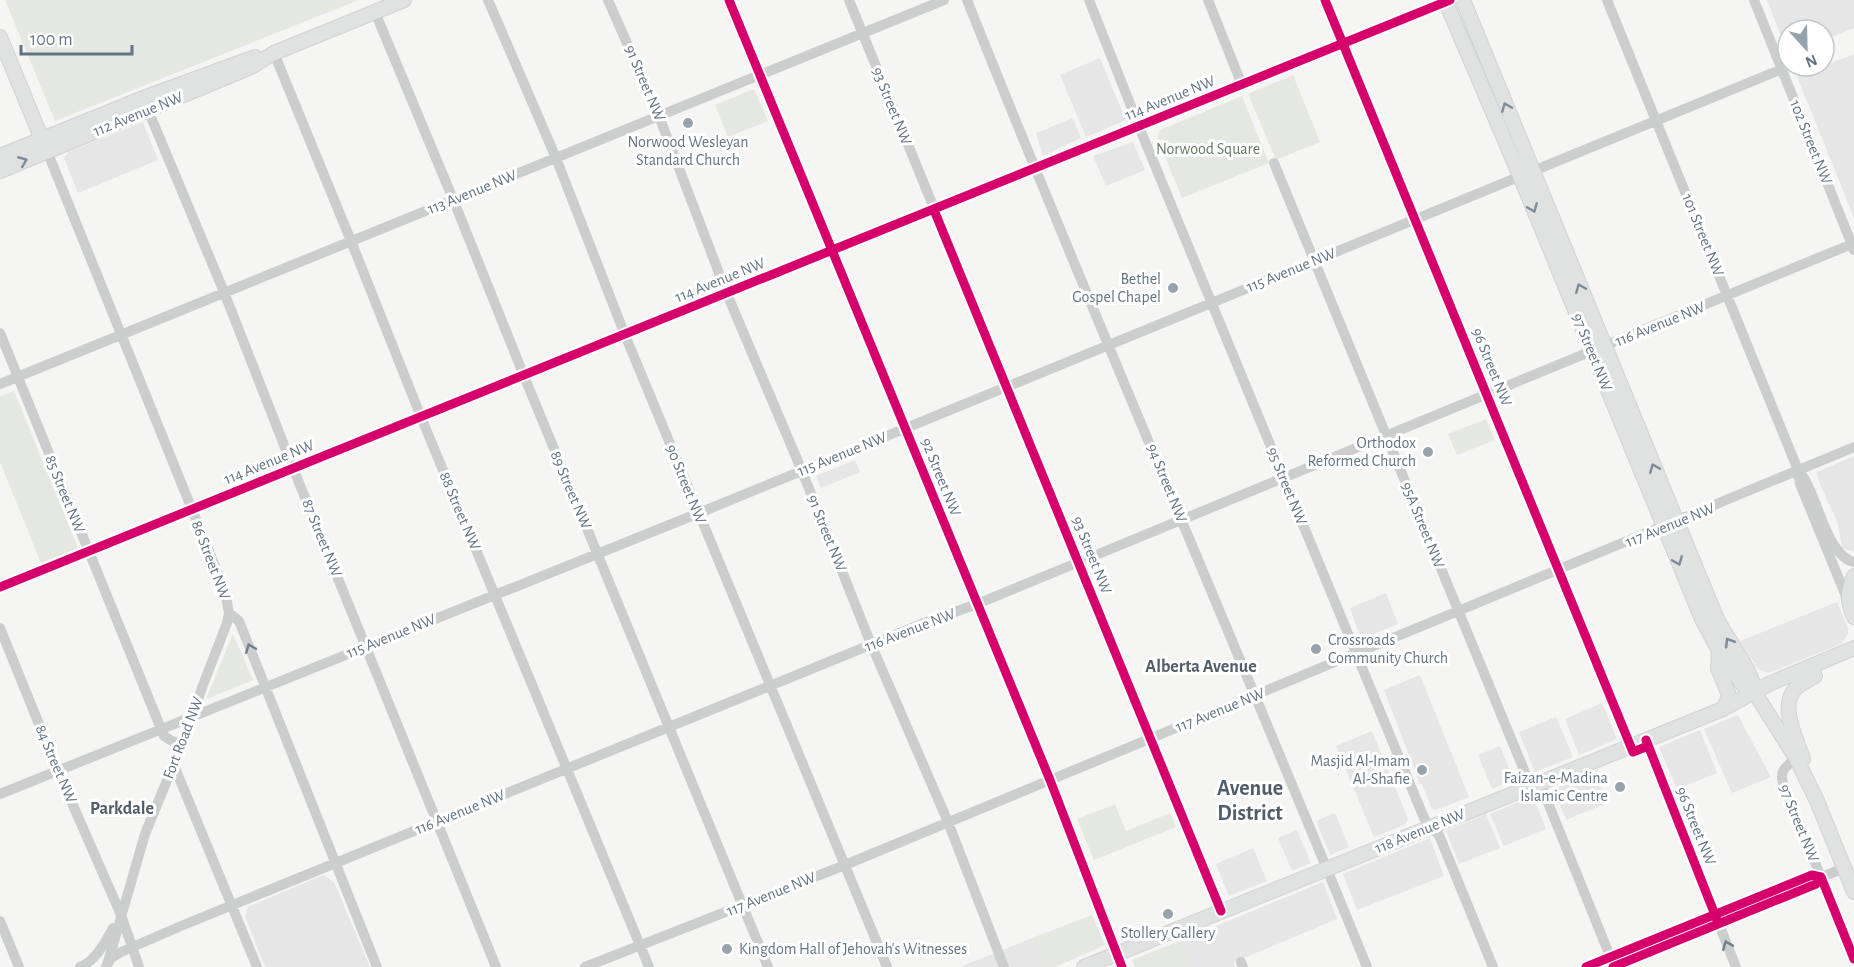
<svg xmlns="http://www.w3.org/2000/svg" width="1854" height="967" font-family="'Alegreya Sans',sans-serif">
<rect width="100%" height="100%" fill="#f5f5f3"/>
<path fill="#e5e6e5" d="M1767 0H1854V28L1824 40V30H1788V54Z
M1854 54V218L1797 76Z
M1100 58 1126 120 1086 137 1060 75Z
M1073 118 1081 138 1043 156 1036 133Z
M143 122 158 160 78 193 64 158 68 152Z
M1133 142 1145 170 1106 186 1093 156Z
M1854 456V552L1842 548 1838 524 1818 479 1817 472Z
M855 460 860 472 821 488 816 476Z
M1386 593 1398 624 1361 639 1350 608Z
M1837 602 1848 628V634L1841 644 1768 673 1758 669 1740 641Z
M1420 675 1469 797 1436 810 1432 809 1422 784H1420L1384 690Z
M1602 703 1617 739 1579 755 1565 719Z
M1738 715 1771 777 1732 793 1704 729Z
M1556 717 1573 757 1535 772 1519 732Z
M1700 730 1717 773 1677 789 1659 747Z
M1372 731 1408 819 1406 824 1374 837 1336 746Z
M1500 746 1514 780 1492 789 1478 755Z
M1594 772 1607 803 1566 820 1554 789Z
M1533 796 1546 829 1504 846 1490 814Z
M1335 813 1349 847 1330 855 1316 821Z
M1486 814 1500 848 1459 864 1446 831Z
M1297 830 1311 863 1292 871 1278 838Z
M1430 838 1444 876 1357 910 1343 874Z
M1253 848 1267 881 1229 896 1216 864Z
M323 875 334 882 370 967H265L245 916 248 907Z
M1323 882 1337 919 1234 962 1235 967H1190L1180 941Z
M1032 938 1046 967H960Z"/>
<path fill="#e4e8e1" d="M5 0H359L55 121Z
M1293 75 1320 142 1276 160 1248 94Z
M754 89 768 121 728 137 715 105Z
M1242 96 1269 163 1182 198 1157 137 1160 130Z
M14 391 78 548 41 563 0 462V396Z
M1486 419 1495 440 1457 455 1448 434Z
M233 634 253 680 206 699Z
M1115 804 1126 831 1170 813 1176 827 1094 860 1077 819Z
M1092 915 1105 945 1055 967H1046L1032 938Z
M1180 941 1190 967H1135L1132 960Z"/>
<g fill="none" stroke-linecap="round" stroke-linejoin="round">
<defs>
<path id="major" d="M1445 0 1520 176 1702 619 1719 651 1744 686 1755 693 1796 758 1817 801 1854 892
M1463 0 1716 617C1727 640 1753 670 1755 693
M0 37 45 147
M0 156 151 95 255 57
M0 171 251 67 274 53 404 0
M1854 576C1847 594 1847 600 1854 617
M1719 651 1718 668 1729 695 1728 699 1723 709
M1803 759C1797 740 1779 707 1795 689 1800 684 1808 680 1815 676
M1084 967 1723 709 1771 683 1854 648"/>
</defs>
<use href="#major" stroke="#d2d3d2" stroke-width="16"/>
<path stroke="#cccece" stroke-width="10" d="M488 0 556 158 625 335 887 967
M608 0 659 116 727 294 802 471 871 644 948 822 1004 967
M729 0 1050 780 1122 967
M849 0 1221 911
M967 0C1096 324 1236 644 1367 967
M1089 0 1142 134 1424 818 1430 827 1439 835 1493 967
M1208 0 1242 85
M1325 0 1630 746
M1607 0 1798 470 1800 484 1848 601
M1754 0 1854 250
M375 12 453 199 524 376 768 967
M274 53 351 241 421 417 649 967
M148 110 224 292 293 468 496 967
M47 151 225 591 229 613 227 623 203 685 189 727 145 834 108 962
M1274 163 1531 787
M0 333 164 736 172 741 181 744
M0 384 944 0
M1799 471C1818 493 1825 555 1854 562
M0 587 1450 0
M229 613 239 621 377 967
M0 628 58 771 121 915 139 967
M1646 740 1736 967
M1796 758C1787 766 1779 770 1783 783L1854 959
M173 763 257 967
M1540 783 1614 966
M0 794 699 513 1782 69
M0 921 19 967
M1241 962 1243 967
M80 967C96 961 105 942 113 928
M106 967 111 958 121 952 181 926 924 623 977 604 1079 562 1852 244
M585 967 845 865 1854 447
M1600 967 1844 868"/>
<use href="#major" stroke="#e0e1e1" stroke-width="14"/>
<defs>
<path id="cycleway" d="M729 0 1050 780 1122 967
M1325 0 1633 752 1648 746
M934 210 1221 911
M0 587 1450 0
M1646 740 1717 920
M1821 877 1854 959
M1586 967 1812 875 1821 877 1816 884 1613 967"/>
</defs>
<use href="#cycleway" stroke="#fff" stroke-width="13"/>
<use href="#cycleway" stroke="#d6006c" stroke-width="9"/>
</g>
<defs><path id="oneway-chevron" d="M-2-3.5L2.5 0L-2 3.5" fill="none" stroke-width="1.6" stroke-linecap="round" stroke-linejoin="round" transform="scale(1.5)"/></defs>
<g stroke="#7c8b97">
<use href="#oneway-chevron" transform="translate(1506 107) rotate(-112)"/>
<use href="#oneway-chevron" transform="translate(23 161) rotate(-22)"/>
<use href="#oneway-chevron" transform="translate(1533 208) rotate(68)"/>
<use href="#oneway-chevron" transform="translate(1580 288) rotate(-112)"/>
<use href="#oneway-chevron" transform="translate(1654 468) rotate(-112)"/>
<use href="#oneway-chevron" transform="translate(1678 561) rotate(68)"/>
<use href="#oneway-chevron" transform="translate(1729 642) rotate(-122)"/>
</g>
<g stroke="#6e7e8c">
<use href="#oneway-chevron" transform="translate(250 648) rotate(-112)"/>
<use href="#oneway-chevron" transform="translate(1727 945) rotate(-112)"/>
</g>
<g fill="#96a2ac" stroke="#fff" stroke-width="2">
<circle cx="688" cy="123" r="6"/>
<circle cx="1173" cy="288" r="6"/>
<circle cx="1428" cy="452" r="6"/>
<circle cx="1316" cy="649" r="6"/>
<circle cx="1422" cy="770" r="6"/>
<circle cx="1620" cy="787" r="6"/>
<circle cx="1168" cy="914" r="6"/>
<circle cx="727" cy="949" r="6"/>
</g>
<g text-anchor="middle" dominant-baseline="central" stroke-width="6" stroke-linejoin="round" paint-order="stroke">
<g font-size="16" fill="#637585" stroke="#fff">
<text transform="translate(645 83) rotate(67)">91 Street NW</text>
<text transform="translate(1170 98) rotate(-22)">114 Avenue NW</text>
<text transform="translate(892 106) rotate(68)">93 Street NW</text>
<text transform="translate(138 114) rotate(-22)">112 Avenue NW</text>
<text transform="translate(1811 142) rotate(68)">102 Street NW</text>
<text transform="translate(472 192) rotate(-22)">113 Avenue NW</text>
<text transform="translate(1703 235) rotate(68)">101 Street NW</text>
<text transform="translate(1291 270) rotate(-22)">115 Avenue NW</text>
<text transform="translate(720 280) rotate(-22)">114 Avenue NW</text>
<text transform="translate(1660 324) rotate(-22)">116 Avenue NW</text>
<text transform="translate(1592 352) rotate(68)">97 Street NW</text>
<text transform="translate(1492 367) rotate(68)">96 Street NW</text>
<text transform="translate(842 454) rotate(-22)">115 Avenue NW</text>
<text transform="translate(269 462) rotate(-22)">114 Avenue NW</text>
<text transform="translate(941 477) rotate(68)">92 Street NW</text>
<text transform="translate(1167 483) rotate(68)">94 Street NW</text>
<text transform="translate(686 484) rotate(68)">90 Street NW</text>
<text transform="translate(1287 486) rotate(68)">95 Street NW</text>
<text transform="translate(571 490) rotate(67)">89 Street NW</text>
<text transform="translate(65 494) rotate(68)">85 Street NW</text>
<text transform="translate(460 511) rotate(67)">88 Street NW</text>
<text transform="translate(1423 525) rotate(68)">95A Street NW</text>
<text transform="translate(1670 525) rotate(-22)">117 Avenue NW</text>
<text transform="translate(827 533) rotate(68)">91 Street NW</text>
<text transform="translate(322 538) rotate(68)">87 Street NW</text>
<text transform="translate(1092 555) rotate(68)">93 Street NW</text>
<text transform="translate(211 560) rotate(69)">86 Street NW</text>
<text transform="translate(910 630) rotate(-21)">116 Avenue NW</text>
<text transform="translate(391 636) rotate(-22)">115 Avenue NW</text>
<text transform="translate(1220 710) rotate(-22)">117 Avenue NW</text>
<text transform="translate(183 738) rotate(-69)">Fort Road NW</text>
<text transform="translate(56 764) rotate(67)">84 Street NW</text>
<text transform="translate(460 812) rotate(-22)">116 Avenue NW</text>
<text transform="translate(1799 823) rotate(68)">97 Street NW</text>
<text transform="translate(1696 826) rotate(68)">96 Street NW</text>
<text transform="translate(1420 831) rotate(-22)">118 Avenue NW</text>
<text transform="translate(771 894) rotate(-22)">117 Avenue NW</text>
</g>
<g font-size="16" fill="#637585" stroke="#fff" text-anchor="end">
<text x="688" y="142" text-anchor="middle">Norwood Wesleyan<tspan x="688" dy="18">Standard Church</tspan></text>
<text x="1161" y="279">Bethel<tspan x="1161" dy="18">Gospel Chapel</tspan></text>
<text x="1416" y="443">Orthodox<tspan x="1416" dy="18">Reformed Church</tspan></text>
<text x="1328" y="640" text-anchor="start">Crossroads<tspan x="1328" dy="18">Community Church</tspan></text>
<text x="1410" y="761">Masjid Al-Imam<tspan x="1410" dy="18">Al-Shafie</tspan></text>
<text x="1608" y="778">Faizan-e-Madina<tspan x="1608" dy="18">Islamic Centre</tspan></text>
<text x="1168" y="933" text-anchor="middle">Stollery Gallery</text>
<text x="739" y="949" text-anchor="start">Kingdom Hall of Jehovah's Witnesses</text>
</g>
<g font-size="16" fill="#677b62" stroke="#fff">
<text x="1208" y="149">Norwood Square</text>
</g>
<g font-size="18" font-weight="bold" fill="#515e69" stroke="#fff">
<text x="1201" y="667">Alberta Avenue</text>
<text x="122" y="809">Parkdale</text>
</g>
<g font-size="22" font-weight="bold" fill="#515e69" stroke="#fff">
<text x="1250" y="788">Avenue<tspan x="1250" dy="25">District</tspan></text>
</g>
</g>
<g transform="translate(1806 48) rotate(158)"><circle r="28" fill="#ffffff" stroke="#c1c8ce" stroke-width="1.5"/>
<path d="M0-4.5L10 22L0 15L-10 22Z" fill="#96a2ac"/>
<text y="-9" font-size="16" font-weight="bold" text-anchor="middle" fill="#637585">N</text>
</g>
<path d="M21 45v9h111v-9" fill="none" stroke="#637585" stroke-width="3"/>
<text x="30" y="45" font-size="18" fill="#637585" stroke="#ffffff" stroke-width="4.5" paint-order="stroke">100 m</text>
</svg>
